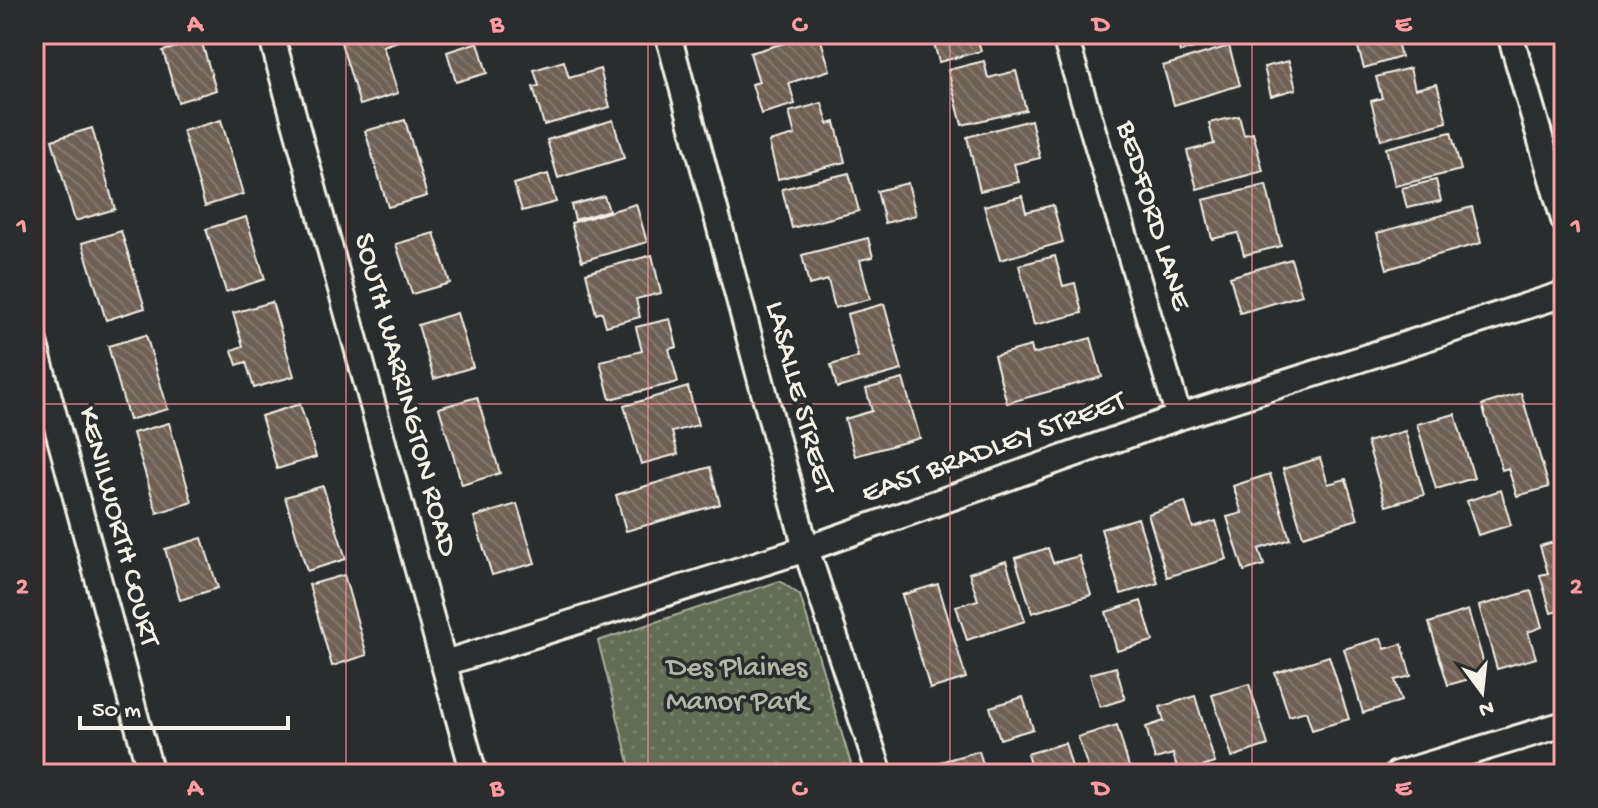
<svg xmlns="http://www.w3.org/2000/svg" width="1598" height="808" font-family="'Gochi Hand',sans-serif">
<defs>
<pattern id="green-dots" width="8" height="8" patternUnits="userSpaceOnUse" patternTransform="scale(2)"><rect width="8" height="8" fill="#636d53"/><path d="M2 2h.1M6 6h.1" fill="none" stroke="#7a826c" stroke-width="1.8" stroke-linecap="round"/></pattern>
<pattern id="building-back-hatch" width="6" height="6" patternUnits="userSpaceOnUse" patternTransform="scale(2)"><rect width="6" height="6" fill="#6e6055"/><path d="M-1 5l2 2M0 0l6 6M5-1l2 2" fill="none" stroke="#83776d"/></pattern>
</defs>
<rect width="100%" height="100%" fill="#2a2d2e"/>
<filter id="ink" filterUnits="userSpaceOnUse"><feTurbulence type="fractalNoise" baseFrequency=".0125" numOctaves="2"/><feDisplacementMap in="SourceGraphic" scale="16" xChannelSelector="R" yChannelSelector="G"/><feConvolveMatrix kernelMatrix="1 2 1 2 8 2 1 2 1" color-interpolation-filters="sRGB"/></filter>
<g filter="url(#ink)">
<path fill="url(#green-dots)" stroke="#acaf9e" stroke-width="2" d="M780 581 800 595 854 774H632L598 641Z"/>
<path fill="url(#building-back-hatch)" stroke="#f4f1e8" stroke-width="2" d="M345 34H396L398 41 383 46 398 93 360 105 339 36Z
M517 34H552L519 42Z
M815 34H819L830 70 789 83 795 104 761 114 752 84 759 82 750 53Z
M935 34H976L981 51 939 62 933 40 936 39Z
M1175 34H1216L1218 41 1180 52Z
M1354 34H1421L1397 42 1401 57 1364 68Z
M201 40 216 90 178 102 163 51Z
M478 42 487 73 456 82 447 52Z
M1229 46 1240 85 1174 105 1163 66Z
M564 61 569 78 600 69 610 107 544 125 533 87 539 86 534 70Z
M984 61 988 78 1016 71 1026 110 962 125 948 70Z
M1289 61 1296 89 1271 96 1264 67Z
M1410 68 1415 89 1437 84 1447 122 1381 140 1371 101 1382 98 1376 77Z
M822 103 828 124 835 122 845 162 778 179 769 142 795 135 789 112Z
M1239 116 1244 135 1253 133 1263 171 1197 189 1187 151 1214 144 1209 123Z
M221 120 243 194 205 206 183 131Z
M405 120 427 196 388 207 365 131Z
M613 120 624 158 558 178 547 140Z
M1031 120 1040 158 1014 164 1019 182 980 191 967 137Z
M92 128 115 209 75 221 52 140Z
M1451 132 1461 170 1395 186 1386 148Z
M849 173 859 211 792 228 782 189Z
M548 174 556 202 522 211 514 184Z
M1436 180 1441 201 1407 208 1402 188Z
M908 183 916 215 885 223 877 191Z
M1266 185 1281 246 1244 255 1238 233 1212 239 1203 200Z
M604 196 609 210 575 220 571 205Z
M1022 196 1026 212 1053 205 1063 242 1000 260 984 206Z
M636 204 647 242 582 261 571 223Z
M1472 207 1481 243 1387 269 1377 233Z
M246 217 265 279 226 292 206 229Z
M121 231 145 308 106 320 82 243Z
M434 233 450 283 412 294 396 244Z
M868 238 873 257 860 260 870 299 835 308 828 280 809 285 802 255Z
M652 255 661 293 636 299 640 317 606 326 602 312 596 314 586 273Z
M1055 256 1063 286 1075 283 1082 313 1034 325 1019 265Z
M1291 259 1302 295 1240 313 1230 277Z
M272 302 294 376 254 388 246 362 237 365 232 350 243 346 233 313Z
M884 304 902 370 837 388 831 365 858 357 847 314Z
M457 313 473 367 434 379 418 325Z
M670 319 677 347 669 349 678 382 610 399 600 361 642 351 636 327Z
M146 335 168 409 129 420 108 346Z
M1091 338 1102 377 1007 403 994 356 1031 346 1033 354Z
M903 379 920 438 855 456 845 419 872 411 866 389Z
M688 387 698 425 672 432 678 454 641 464 624 406Z
M1521 393 1549 487 1517 496 1508 468 1502 470 1482 405Z
M477 397 500 473 462 485 439 408Z
M300 404 316 457 277 469 261 416Z
M1455 414 1474 478 1436 489 1417 424Z
M169 423 192 502 157 513 133 433Z
M1405 431 1424 495 1386 506 1367 442Z
M1320 458 1328 484 1346 479 1358 519 1303 536 1283 469Z
M710 467 720 504 626 531 616 495Z
M1270 474 1290 539 1259 549 1264 565 1244 571 1227 517 1242 513 1233 486Z
M323 486 346 559 307 571 285 497Z
M1501 490 1511 525 1478 535 1467 501Z
M1185 502 1193 528 1216 521 1227 559 1167 577 1148 514Z
M517 504 535 563 492 575 474 517Z
M1138 518 1158 583 1121 594 1101 529Z
M202 538 218 588 180 600 165 549Z
M1564 539V620L1561 610 1551 613 1540 575 1548 573 1540 546Z
M1048 548 1053 563 1079 556 1091 595 1032 613 1015 558Z
M1006 561 1025 621 967 640 956 606 978 600 969 573Z
M344 575 367 655 332 666 309 585Z
M938 584 966 678 930 689 902 595Z
M1531 591 1542 627 1528 632 1536 658 1497 669 1479 606Z
M1141 601 1153 641 1117 651 1106 612Z
M1468 610 1487 674 1448 685 1429 623Z
M1381 638 1385 649 1402 644 1411 676 1395 680 1401 701 1363 713 1344 649Z
M1329 656 1349 719 1312 730 1306 711 1289 716 1275 673Z
M1116 667 1125 699 1100 707 1090 674Z
M1249 684 1268 745 1232 757 1212 695Z
M1195 696 1215 763 1179 774 1173 754 1155 759 1146 727 1164 721 1160 707Z
M1023 697 1033 729 1000 739 990 707Z
M1117 725 1131 774H1090L1078 737Z
M1065 743 1074 774H1033L1027 754Z
M979 751 986 774H944L940 762Z"/>
<g fill="none" stroke-linecap="round" stroke-linejoin="round">
<defs>
<path id="minor" d="M271 34 474 774
M668 34 806 549 880 774
M1064 34 1179 417
M1510 34 1564 220
M34 342 151 774
M445 663 806 549 1179 417 1564 294
M1397 774 1564 724"/>
</defs>
<use href="#minor" stroke="#f4f1e8" stroke-width="30"/>
<use href="#minor" stroke="#2a2d2e" stroke-width="24"/>
</g>
</g>
<path fill="none" stroke="#ff9aa2" stroke-width="2" stroke-opacity="0.55" d="M346 34V774M648 34V774M950 34V774M1252 34V774M34 404H1564"/>
<g text-anchor="middle" dominant-baseline="central" stroke-width="7" stroke-linejoin="round" paint-order="stroke">
<g font-size="30" fill="#f4f1e8" stroke="#2a2d2e">
<text transform="translate(1152 216) rotate(73)">BEDFORD LANE</text>
<text transform="translate(404 395) rotate(75)">SOUTH WARRINGTON ROAD</text>
<text transform="translate(798 398) rotate(75)">LASALLE STREET</text>
<text transform="translate(994 449) rotate(-20)">EAST BRADLEY STREET</text>
<text transform="translate(117 527) rotate(75)">KENILWORTH COURT</text>
</g>
<g font-size="30" fill="#b3b6a5" stroke="#2a2d2e">
<text x="737" y="669">Des Plaines<tspan x="737" dy="34">Manor Park</tspan></text>
</g>
</g>
<rect width="1598" height="808" fill="none" stroke="#2a2d2e" stroke-width="88"/>
<g transform="translate(1482 692) rotate(165)" stroke="#2a2d2e" stroke-width="6" paint-order="stroke">
<path d="M0-6L14 30L0 20L-14 30Z" fill="#f4f1e8"/>
<text y="-12" font-size="22" font-weight="bold" text-anchor="middle" fill="#f4f1e8">N</text>
</g>
<path d="M80 716v12h208v-12" fill="none" stroke="#f4f1e8" stroke-width="4"/>
<text x="92" y="716" font-size="24" fill="#f4f1e8" stroke="#2a2d2e" stroke-width="6" paint-order="stroke">50 m</text>
<rect x="44" y="44" width="1510" height="720" fill="none" stroke="#ff9aa2" stroke-width="3"/>
<g font-size="26" text-anchor="middle" font-weight="bold" fill="#ff9aa2">
<text x="195" y="31">A</text>
<text x="497" y="31">B</text>
<text x="799" y="31">C</text>
<text x="1101" y="31">D</text>
<text x="1403" y="31">E</text>
<text x="22" y="233">1</text>
<text x="1576" y="233">1</text>
<text x="22" y="593">2</text>
<text x="1576" y="593">2</text>
<text x="195" y="795">A</text>
<text x="497" y="795">B</text>
<text x="799" y="795">C</text>
<text x="1101" y="795">D</text>
<text x="1403" y="795">E</text>
</g>
</svg>
